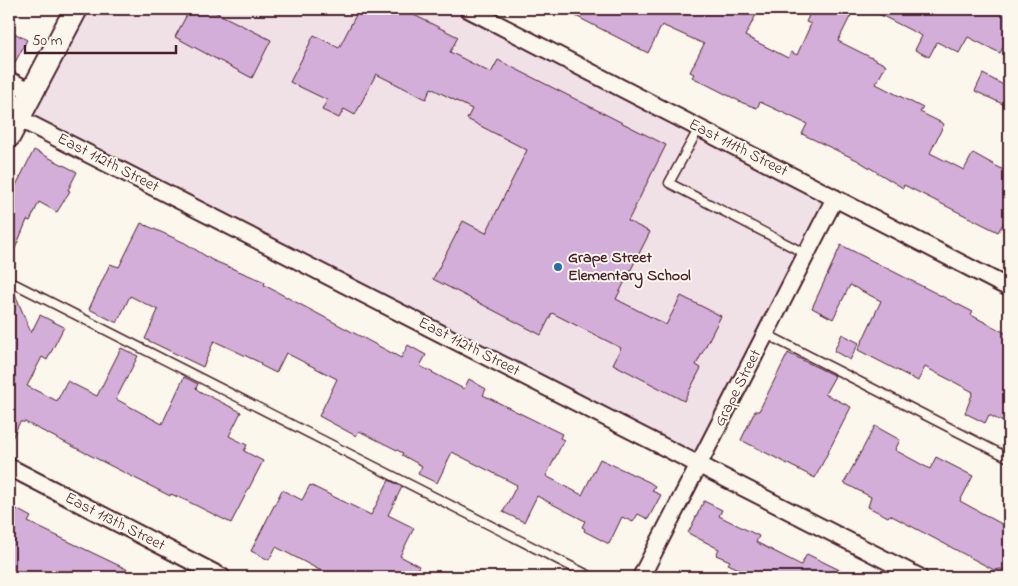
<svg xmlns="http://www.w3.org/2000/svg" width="1018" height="586" font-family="'Indie Flower',sans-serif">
<rect width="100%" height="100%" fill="#fbf7ec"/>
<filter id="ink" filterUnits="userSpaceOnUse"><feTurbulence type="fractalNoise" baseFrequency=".02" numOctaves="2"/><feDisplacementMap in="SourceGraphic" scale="10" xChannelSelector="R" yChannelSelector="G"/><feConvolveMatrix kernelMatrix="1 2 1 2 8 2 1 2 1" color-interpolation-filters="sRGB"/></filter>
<g filter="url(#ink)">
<path fill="#efe1e6" d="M80 9H460L832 200 699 461 24 117Z"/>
<path fill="#d2aed9" stroke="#4a1f2b" d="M190 9H209L271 40 252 78 175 37Z
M359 9H402L458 37 450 52 491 73 498 60 666 145 628 221 650 232 616 299 666 325 681 296 721 316 696 365 701 368 684 401 613 364 621 348 552 313 541 335 433 279 463 221 486 233 527 150 467 119 472 109 431 88 426 99 376 74 355 115 344 109 339 118 322 110 327 100 290 82 314 35 339 48Z
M562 9H759L745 36 788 58 791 52 797 55 811 24 806 22 812 9H854L838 41 886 65 876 84 923 108 920 112 944 124 930 153 964 170 973 153 1009 173V214L998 232 904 185 903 188 857 160 802 134 807 124 788 115 760 102 757 108 743 103 692 77 694 74 690 72 704 44 662 25 648 53Z
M869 9H1009V36L1000 53 968 37 959 53 937 42 929 57 915 50 922 36Z
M9 30 27 40 11 70H9Z
M983 74 1009 88V107L975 91Z
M34 150 77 172 68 190 70 191 57 212 39 202 30 221 27 220 9 263V199Z
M141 223 185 243 212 260 265 282 264 285 292 300 401 358 408 345 426 355 420 366 464 389 469 379 486 389 483 395 562 434 560 438 564 440 546 476 582 495 600 459 649 482 655 486 652 491 661 495 648 519 638 514 633 522 622 517 609 544 584 531 585 529 582 527 585 521 537 496 524 522 503 512 517 485 452 452 437 483 418 474 422 466 402 455 403 453 359 431 356 436 319 416 337 379 286 353 276 373 260 365 261 363 214 341 203 367 145 339 158 310 130 296 117 323 89 309 110 264 119 267Z
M841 245 973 312 971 315 1009 335V425L989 415 985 423 965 413 973 392 956 383 925 367 918 381 858 350 881 301 850 285 833 319 812 308Z
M9 287 13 289 31 333 40 315 64 327 47 360 42 357 27 386 57 401 67 381 97 396 121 348 138 356 116 399 162 424 184 377 198 384 196 388 199 391 241 412 229 436 247 445 244 451 263 461 231 523 187 501 171 494 170 496 25 422H20L9 444Z
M842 334 859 343 850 360 834 351Z
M788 353 835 376 825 394 851 407 815 478 741 440 755 411H759Z
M875 426 900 440 895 450 930 469 936 457 973 476 960 501 1009 528V573L1001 569 994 570 890 515 888 517 868 507 871 497 844 483Z
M389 480 402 487 388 515 414 528 400 556 419 566 413 577H339L329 575 276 547 269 560 251 551 282 490 302 500 310 485 371 515Z
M704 501 722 510 719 516 759 536 756 542 801 565 807 554 854 577H756L728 564 730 561 716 555 719 549 688 533Z
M9 505 31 517 28 522 143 577H9Z"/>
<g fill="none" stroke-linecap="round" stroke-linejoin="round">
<defs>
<path id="service" d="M699 128 669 183 806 254
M9 281 592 577
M766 334 1009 458"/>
<path id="minor" d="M468 9 1009 288
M9 80 32 92
M18 118 919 577
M9 467 222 577
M641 577 835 198"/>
<path id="secondary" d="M9 136 76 9"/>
</defs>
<use href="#service" stroke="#4a1f2b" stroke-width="11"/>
<use href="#minor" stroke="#4a1f2b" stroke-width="20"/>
<use href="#secondary" stroke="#4a1f2b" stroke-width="26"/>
<use href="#service" stroke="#fbf7ec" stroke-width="8"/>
<use href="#minor" stroke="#fbf7ec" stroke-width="16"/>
<use href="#secondary" stroke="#fbf7ec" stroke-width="22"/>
</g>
</g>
<circle fill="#1f6fb2" stroke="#fbf7ec" stroke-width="2" cx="558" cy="267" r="5"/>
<g text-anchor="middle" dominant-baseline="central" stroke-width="4" stroke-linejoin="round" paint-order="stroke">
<g font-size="16" fill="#4a1f2b" stroke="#fbf7ec">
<text transform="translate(738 148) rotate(27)">East 111th Street</text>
<text transform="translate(108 163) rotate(27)">East 112th Street</text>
<text transform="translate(469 347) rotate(27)">East 112th Street</text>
<text transform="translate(738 388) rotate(-63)">Grape Street</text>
<text transform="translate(115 522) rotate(27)">East 113th Street</text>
</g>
<g font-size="16" font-weight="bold" fill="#4a1f2b" stroke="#fbf7ec" text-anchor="start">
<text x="568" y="258">Grape Street<tspan x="568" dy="18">Elementary School</tspan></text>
</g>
</g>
<rect width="1018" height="586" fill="none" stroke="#fbf7ec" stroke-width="30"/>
<rect x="15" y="15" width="988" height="556" fill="none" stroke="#4a1f2b" stroke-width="2" filter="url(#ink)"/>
<path d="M25 45v8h151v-8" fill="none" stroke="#4a1f2b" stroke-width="2.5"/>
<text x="32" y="45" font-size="15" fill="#4a1f2b" stroke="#fbf7ec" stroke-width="4" paint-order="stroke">50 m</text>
</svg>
